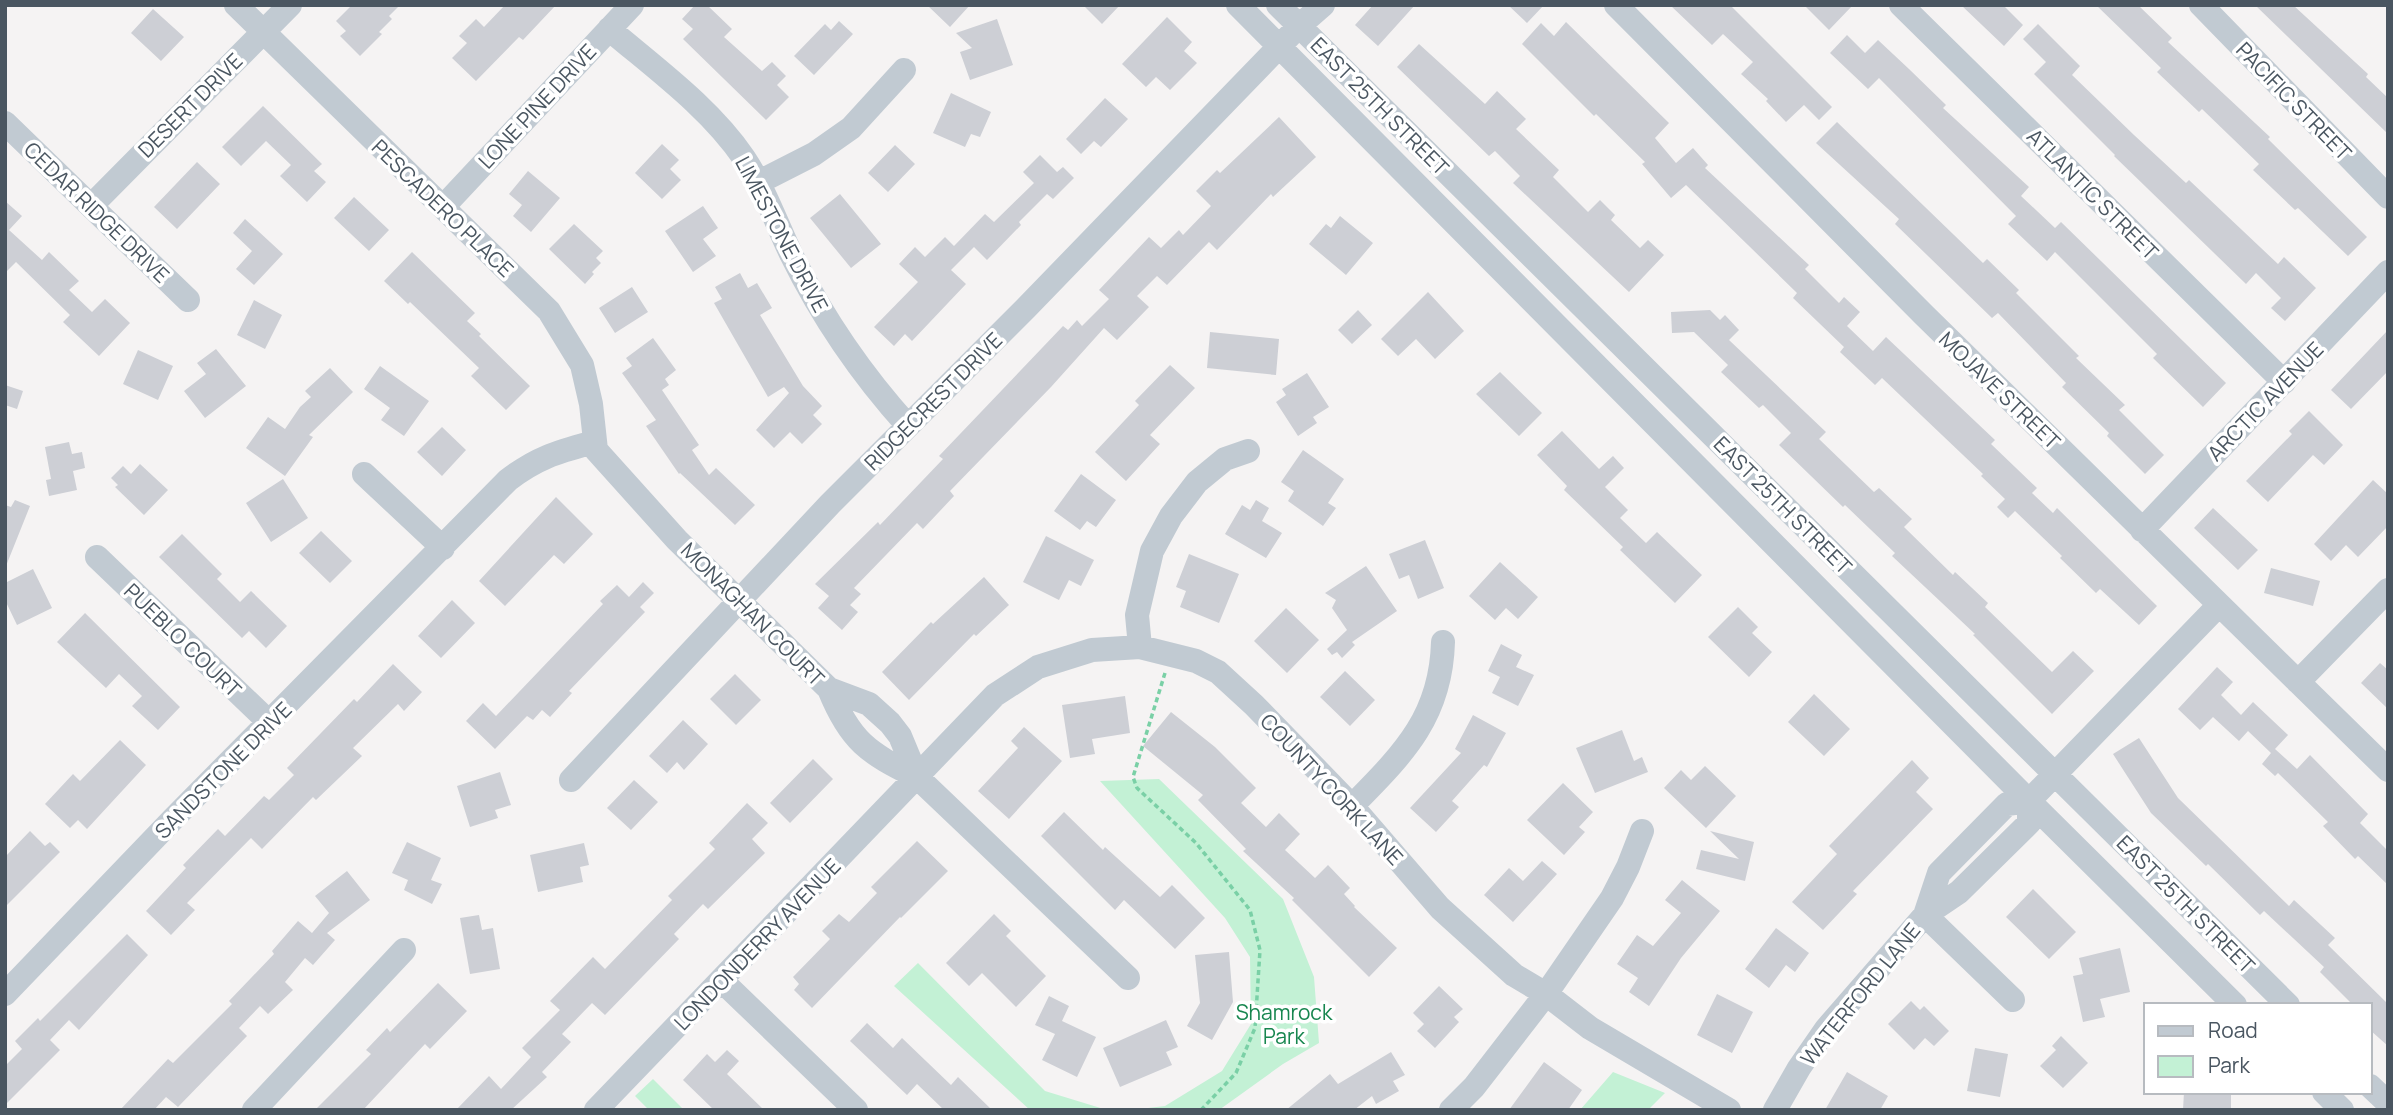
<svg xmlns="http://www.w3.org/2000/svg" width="2393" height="1115" font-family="Manrope,sans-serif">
<rect width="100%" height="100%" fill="#f5f3f3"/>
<path fill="#c3f1d5" d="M1159 779 1283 899 1314 977 1319 1043 1283 1064 1219 1110H1131L1165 1106 1222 1071 1251 1024 1250 957 1225 918 1100 781Z
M918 963 1045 1091 1107 1110H1030L894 986Z
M1613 1072 1665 1093 1648 1110H1580Z
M653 1079 684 1110H649L635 1096Z"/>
<path fill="#cdcfd5" d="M352 5H400L389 16 392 19 379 32 382 34 360 56 340 36 346 31 336 21Z
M505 5H556L523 40 519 37 476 81 452 58 467 43 459 36 476 19 484 27Z
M695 5H707L732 29 724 37 762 71 772 62 786 76 777 85 789 97 766 120 683 39 693 29 682 19Z
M927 5H970L950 27Z
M1083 5H1120L1102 24Z
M1373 5H1415L1378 46 1355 25Z
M1508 5H1544L1527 23Z
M1670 5H1730L1832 107 1819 120 1804 105 1786 122 1766 101 1768 99 1741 74 1753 62 1723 34 1712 45Z
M1804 5H1853L1829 30Z
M1961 5H2003L2023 25 2004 46Z
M2096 5H2138L2172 38 2168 42 2270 137 2268 139 2367 237 2348 256 2298 208 2295 210 2253 170 2259 164 2202 109 2199 112 2157 72 2161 68Z
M2255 5H2293L2368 74 2366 77 2388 98V134Z
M153 9 184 37 161 61 131 33Z
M1167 17 1192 42 1184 51 1197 63 1170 90 1156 77 1146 87 1122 64Z
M997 19 1013 65 970 80 960 52 972 48 956 33Z
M839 21 853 34 814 75 794 56 825 24 831 30Z
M1566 22 1669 123 1655 138 1676 163 1693 148 1708 165 1705 168 1809 265 1805 269 1839 303 1844 297 1860 312 1847 326 1873 351 1886 337 1995 440 1991 444 2037 488 2032 493 2053 513 2057 508 2157 606 2139 625 2100 589 2096 593 2060 558 2062 556 2015 511 2008 518 1997 507 2005 499 1981 476 1983 474 1882 378 1875 385 1840 352 1844 347 1793 298 1797 293 1748 245 1686 185 1671 198 1642 164 1645 162 1596 114 1594 116 1522 44 1541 23 1554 36Z
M2038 24 2080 66 2072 75 2134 135 2186 183 2189 180 2278 264 2284 257 2316 288 2285 321 2271 308 2281 298 2256 273 2246 284 2114 156 2115 155 2034 74 2046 62 2023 39Z
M1847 35 1865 53 1878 40 1909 69 1946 105 1943 108 2029 187 2021 196 2055 228 2061 222 2226 383 2203 407 2153 358 2157 354 2055 252 2047 261 2008 224 2016 216 1879 78 1868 89 1830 53Z
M1419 44 1485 104 1497 91 1526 119 1516 129 1559 170 1553 177 1588 212 1600 200 1615 215 1611 220 1640 248 1648 240 1664 255 1629 292 1513 183 1520 176 1495 151 1489 156 1397 67Z
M951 93 991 112 980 137 971 134 965 147 933 133Z
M1105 98 1128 119 1101 147 1094 141 1081 154 1066 139Z
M263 106 322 164 314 171 326 182 307 202 280 176 291 165 266 141 241 166 222 147Z
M1279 117 1316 157 1273 197 1271 194 1217 250 1209 242 1167 285 1157 276 1137 296 1149 307 1117 340 1104 328 1051 387 950 491 954 496 923 529 917 523 854 588 861 594 850 605 858 612 842 630 818 608 829 596 815 584 878 522 880 525 943 459 939 456 1063 326 1068 330 1077 320 1082 326 1109 299 1099 290 1149 237 1161 248 1179 230 1183 235 1211 206 1196 191 1217 170 1220 173Z
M1837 122 1983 263 1987 259 2019 290 2016 293 2079 356 2076 358 2125 405 2119 410 2164 455 2145 474 2107 436 2109 433 2062 387 2066 383 1998 313 1992 318 1895 224 1899 219 1816 143Z
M662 144 679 160 670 169 681 180 662 199 635 173Z
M895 145 915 164 888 192 868 173Z
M1040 155 1057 172 1063 167 1074 178 1053 199 1047 194 1019 222 1021 225 987 260 974 247 951 270 966 284 912 341 905 334 894 346 874 327 918 282 899 264 915 247 925 257 945 237 954 246 985 214 994 222 1034 183 1023 172Z
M197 162 220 184 177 229 154 207Z
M528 171 560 198 531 232 513 216 522 205 509 194Z
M840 194 881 244 851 268 810 218Z
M354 197 389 230 369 251 334 218Z
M5 201 22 216 9 230 42 260 49 252 79 281 69 290 92 312 105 299 130 323 99 356 63 322 70 315 16 262 5 273Z
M703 206 718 228 703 239 716 256 693 272 665 231Z
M1340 216 1373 243 1346 275 1309 244 1326 224 1331 228Z
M245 219 283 254 254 285 236 269 252 251 233 233Z
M574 224 603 251 596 258 601 263 592 272 594 274 585 284 549 249Z
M412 252 475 313 467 321 481 334 479 336 530 386 506 410 471 376 479 368 410 302 408 304 384 281Z
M740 273 748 288 757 283 772 308 760 315 803 386 822 406 813 415 822 424 802 444 790 432 774 448 756 430 789 393 784 387 768 397 714 303 722 299 715 287Z
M632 287 648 312 615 333 599 308Z
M1428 292 1464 331 1435 359 1416 339 1398 356 1381 339Z
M254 300 282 315 265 349 237 335Z
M1358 310 1372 325 1352 344 1338 330Z
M1710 310 1720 320 1725 315 1739 330 1729 340 1826 432 1819 439 1874 492 1879 488 1912 519 1904 527 1953 575 1955 572 1988 603 1985 607 2052 672 2073 651 2094 671 2052 714 1973 635 1975 634 1892 556 1895 553 1845 505 1843 507 1779 445 1791 433 1763 405 1759 408 1721 372 1728 365 1694 332 1672 333 1671 312Z
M2388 330V371L2351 409 2331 390Z
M1210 332 1279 339 1276 375 1207 368Z
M653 338 676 370 665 379 669 385 662 390 699 445 692 450 709 475 716 468 755 505 735 525 680 473 679 474 646 426 656 420 622 373 632 366 626 358Z
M216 349 246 386 205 418 184 391 206 374 197 363Z
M138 350 173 366 158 400 123 384Z
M1170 365 1195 388 1150 435 1160 444 1126 481 1095 452 1139 405 1135 401Z
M380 366 429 401 404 436 381 420 390 408 364 389Z
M330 368 353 392 309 435 313 437 285 476 246 448 268 417 285 429 300 407 311 397 305 391Z
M1500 372 1542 413 1519 436 1476 394Z
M1307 373 1329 407 1313 417 1317 423 1298 436 1276 402 1286 395 1282 389Z
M5 385 23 391 17 409 5 405Z
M2309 411 2343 445 2324 465 2313 455 2268 502 2246 481 2292 434 2289 431Z
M442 427 466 450 442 476 417 452Z
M1562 431 1599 469 1613 456 1624 468 1605 487 1628 510 1620 518 1646 543 1657 532 1702 575 1675 603 1620 550 1623 547 1564 490 1567 486 1537 455Z
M69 442 72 454 82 452 85 468 73 471 77 490 49 496 46 480 51 479 45 447Z
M1303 450 1344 479 1328 503 1336 508 1323 526 1288 501 1294 491 1281 482Z
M140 464 168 490 144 515 115 487 118 485 111 478 123 466 131 474Z
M1081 474 1116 500 1096 527 1087 521 1080 530 1054 511Z
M283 479 308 518 271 542 246 503Z
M2373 480 2388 494V526L2358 557 2346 545 2331 561 2314 544Z
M556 497 593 534 564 564 554 555 505 606 479 581Z
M15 500 30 506 6 566 5 505 11 507Z
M1256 500 1269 508 1262 521 1282 533 1266 558 1225 534 1242 505 1250 510Z
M2213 508 2258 550 2238 570 2194 528Z
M321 531 352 561 330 583 299 553Z
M182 534 222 574 217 579 240 602 251 591 287 626 266 648 249 631 242 638 159 557Z
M1046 536 1094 560 1081 586 1069 580 1059 600 1023 582Z
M1425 540 1444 588 1418 599 1409 575 1399 579 1389 554Z
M1189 554 1239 574 1219 623 1180 607 1186 591 1176 587Z
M1500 562 1538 597 1518 619 1506 608 1495 620 1469 596Z
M1366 566 1397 611 1352 642 1355 645 1342 658 1337 652 1332 655 1327 649 1347 630 1332 608 1336 600 1325 593Z
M2271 568 2320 581 2313 606 2264 593Z
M33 569 52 608 17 625 5 600V583Z
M984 577 1009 605 976 636 974 634 909 700 882 672 931 622 933 624Z
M643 582 654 593 640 607 645 612 569 691 572 693 550 717 542 710 533 720 527 716 495 749 466 721 483 703 496 716 603 604 600 601 617 585 629 597Z
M452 600 475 623 441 658 418 636Z
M1738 607 1758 627 1752 633 1772 652 1749 677 1708 637Z
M1286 608 1319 640 1287 673 1254 641Z
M85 613 180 707 158 730 132 706 142 696 119 674 106 688 57 642Z
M1501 644 1522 655 1516 667 1534 675 1518 706 1492 693 1500 677 1488 671Z
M2380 663 2388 670V709L2361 683Z
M393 664 422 692 404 711 398 704 353 748 362 756 316 800 313 797 262 849 251 838 187 903 195 910 171 935 146 911 186 868 183 865 218 829 225 836 264 796 269 800 294 775 287 768 354 699 357 702Z
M2217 667 2233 682 2221 695 2241 715 2253 702 2288 735 2275 749 2297 769 2310 755 2368 814 2360 823 2388 851V885L2358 856 2355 859 2323 826 2328 822 2278 773 2275 776 2262 764 2271 753 2248 731 2239 741 2213 717 2200 730 2178 709Z
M1345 671 1375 700 1350 726 1320 697Z
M735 674 761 700 736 725 710 699Z
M1814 694 1850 729 1824 756 1788 722Z
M1125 696 1130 733 1092 739 1095 754 1070 758 1062 705Z
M1171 712 1215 747 1256 788 1241 803 1266 827 1279 813 1300 834 1285 850 1315 878 1328 865 1350 888 1344 894 1355 906 1354 907 1397 948 1369 977 1292 900 1294 898 1243 851 1246 849 1198 800 1203 795 1143 746Z
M1473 715 1506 733 1487 767 1484 765 1452 801 1459 807 1436 832 1410 808 1461 753 1455 749Z
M683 720 708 744 684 770 677 762 667 773 649 756Z
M1024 727 1062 761 1009 819 978 791 1018 748 1011 741Z
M1622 730 1634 761 1642 757 1648 772 1595 793 1576 748Z
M2139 738 2178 798 2289 906 2294 900 2335 938 2328 945 2388 1004V1046L2370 1030V1005H2353L2320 972 2324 967 2264 911 2260 915 2208 864 2206 866 2151 813 2113 754Z
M120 740 146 765 87 829 78 820 70 828 45 804 73 774 80 781Z
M813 759 833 779 790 823 770 803Z
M1912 760 1929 778 1916 792 1933 809 1853 891 1857 894 1823 930 1792 902 1837 854 1829 846Z
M1705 766 1736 796 1706 828 1664 788 1681 770 1691 780Z
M500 772 511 805 495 810 498 818 470 827 457 786Z
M634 780 658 802 631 830 607 808Z
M1563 783 1593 812 1579 827 1585 832 1564 855 1527 820Z
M747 803 768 823 752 839 765 853 708 909 703 904 674 934 679 939 605 1015 592 1003 562 1034 571 1042 542 1072 547 1077 511 1110H456L489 1076 501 1089 531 1057 522 1048 560 1010 550 1001 593 957 605 969 672 900 668 896 715 849 709 843Z
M1064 812 1103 850 1105 847 1160 897 1172 885 1205 918 1175 949 1124 900 1115 910 1041 836Z
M30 831 45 846 50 842 60 852 5 907V857Z
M1710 831 1754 842 1745 881 1696 869 1701 850 1739 859Z
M917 841 948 871 901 918 900 917 812 1008 794 990 799 984 793 977 830 939 822 931 839 914 849 922 877 893 871 887Z
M407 842 441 858 431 880 442 884 432 904 404 890 408 880 392 873Z
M584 843 589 865 580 867 583 882 538 892 530 855Z
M1542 861 1557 874 1513 922 1484 895 1509 868 1523 881Z
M347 871 370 900 327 933 335 940 313 965 305 958 285 982 293 990 268 1014 260 1006 239 1028 247 1036 178 1107 166 1097 154 1110H120L168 1059 173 1063 232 1004 229 1001 274 954 272 951 298 921 312 933 329 913 315 896Z
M1682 880 1720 911 1681 958 1649 1006 1629 992 1638 978 1617 964 1637 935 1653 946 1681 913 1665 900Z
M2033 889 2076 932 2049 959 2006 917Z
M994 914 1011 931 1006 936 1046 976 1016 1007 982 973 969 986 946 963Z
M479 915 482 930 493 928 500 969 470 974 460 918Z
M1776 928 1809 953 1795 972 1786 965 1769 988 1745 969Z
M127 934 148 955 79 1030 69 1020 50 1040 60 1050 5 1105V1066L22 1049 15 1041 38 1018 40 1021Z
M2120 948 2130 992 2100 999 2105 1017 2083 1022 2073 976 2083 974 2079 958Z
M1229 952 1233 1002 1212 1040 1187 1026 1200 1003 1195 955Z
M438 983 467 1011 430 1049 425 1044 363 1110H315L371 1054 366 1050 387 1028 390 1032Z
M1439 986 1463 1009 1454 1017 1459 1022 1435 1048 1417 1031 1424 1024 1413 1013Z
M1717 994 1753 1012 1732 1053 1697 1035Z
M1049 996 1069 1006 1062 1021 1096 1037 1077 1077 1042 1060 1055 1034 1035 1025Z
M1911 1001 1920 1010 1924 1006 1949 1031 1934 1046 1925 1038 1914 1050 1888 1024Z
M1166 1020 1178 1047 1166 1052 1172 1065 1120 1087 1103 1048Z
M867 1023 893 1048 902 1038 951 1085 958 1077 992 1110H944L917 1084 907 1095 850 1041Z
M2061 1036 2088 1063 2063 1088 2040 1066 2056 1050 2052 1046Z
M1975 1048 2008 1054 2000 1097 1967 1091Z
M727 1050 739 1061 727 1074 764 1110H714L683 1080 707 1054 715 1062Z
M1391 1052 1405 1075 1393 1081 1399 1091 1376 1104 1372 1096 1354 1110H1286L1330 1074 1338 1084Z
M1544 1062 1582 1090 1568 1110H1509Z
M1847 1072 1888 1096 1880 1110H1825Z
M2184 1092H2231V1110H2183Z"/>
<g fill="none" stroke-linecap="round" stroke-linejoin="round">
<path stroke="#7ad0a6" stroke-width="3.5" stroke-dasharray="5 3.5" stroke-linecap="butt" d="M1165 673 1133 777 1137 788 1196 843 1250 910 1260 950 1255 1028 1236 1073 1201 1110"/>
<path stroke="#c1cad2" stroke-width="24" d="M236 5 549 311 582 365 591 404 596 450 677 540 829 689 869 704 890 723 900 736 917 777 1128 978
M1238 5 2029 801 2235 1005
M1278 5 2288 1005
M1616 5 1924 315 2388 770
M1901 5 2284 382
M2201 5 2388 197
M609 29C656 69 709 107 744 158 764 188 776 222 791 254 822 317 861 374 908 426
M5 123 188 300
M759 182 814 154 851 128 904 70
M91 206 290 5
M443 207 632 5
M364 474 443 548
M2142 530 2388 272
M97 557 269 722
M1140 647 1137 615 1152 551 1171 516 1197 482 1225 459 1248 451
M2298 682 2388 590
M829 689C850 741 868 753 917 777
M571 780 830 504 1026 308 1299 26 1323 5
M1352 806C1402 755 1441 718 1443 642
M722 981 856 1110
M5 994 173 819 508 480C538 457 558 452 594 442
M2013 1000 1925 915 1959 892 2029 823V801
M2370 1086 2388 1103
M2324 1092 2342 1110
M254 1110 404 950
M596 1110 995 695 1038 667 1092 650 1140 647 1196 661 1218 672 1254 705 1352 806 1440 908 1514 975 1546 994 1590 1028 1729 1110
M1451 1110 1474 1087 1546 994 1612 898 1628 867 1642 831
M1775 1110 1799 1068 1826 1029 1925 915 1939 873 2007 804 2029 801 2219 605"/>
</g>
<g text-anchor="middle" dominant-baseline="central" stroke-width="7" stroke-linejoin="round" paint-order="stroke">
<g font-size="21" fill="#4a5661" stroke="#fff">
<text transform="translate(2294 101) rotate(46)">PACIFIC STREET</text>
<text transform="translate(190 105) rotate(-45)">DESERT DRIVE</text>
<text transform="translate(537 106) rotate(-47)">LONE PINE DRIVE</text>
<text transform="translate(1380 106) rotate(45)">EAST 25TH STREET</text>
<text transform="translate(2093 194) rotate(45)">ATLANTIC STREET</text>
<text transform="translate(443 208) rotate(44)">PESCADERO PLACE</text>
<text transform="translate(97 212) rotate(44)">CEDAR RIDGE DRIVE</text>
<text transform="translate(782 234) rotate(62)">LIMESTONE DRIVE</text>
<text transform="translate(2000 390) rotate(44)">MOJAVE STREET</text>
<text transform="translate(933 401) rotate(-45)">RIDGECREST DRIVE</text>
<text transform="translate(2265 401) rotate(-46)">ARCTIC AVENUE</text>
<text transform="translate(1783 505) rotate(45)">EAST 25TH STREET</text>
<text transform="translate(753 614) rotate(45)">MONAGHAN COURT</text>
<text transform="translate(183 640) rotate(44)">PUEBLO COURT</text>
<text transform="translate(223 770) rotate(-45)">SANDSTONE DRIVE</text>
<text transform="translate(1332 789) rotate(47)">COUNTY CORK LANE</text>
<text transform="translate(2186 904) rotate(45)">EAST 25TH STREET</text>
<text transform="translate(757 944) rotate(-46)">LONDONDERRY AVENUE</text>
<text transform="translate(1860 994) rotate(-51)">WATERFORD LANE</text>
</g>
<g font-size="21" fill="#17864f" stroke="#fff">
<text x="1284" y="1012">Shamrock<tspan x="1284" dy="24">Park</tspan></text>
</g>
</g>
<rect width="2393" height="1115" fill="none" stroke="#4a5661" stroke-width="14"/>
<rect x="2144" y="1003" width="228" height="91" fill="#ffffff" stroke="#b7bbc0" stroke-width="2"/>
<rect x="2158" y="1026" width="35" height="10" fill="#c1cad2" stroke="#b7bbc0" stroke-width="2"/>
<text x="2208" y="1038" font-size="21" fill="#4a5661">Road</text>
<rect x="2158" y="1056" width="35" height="21" fill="#c3f1d5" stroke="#b7bbc0" stroke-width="2"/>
<text x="2208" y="1073" font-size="21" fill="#4a5661">Park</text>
</svg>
